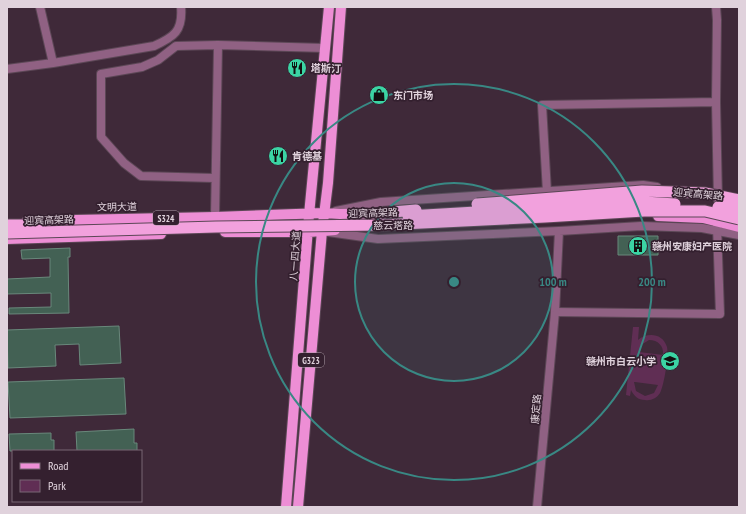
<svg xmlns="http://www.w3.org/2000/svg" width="746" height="514" font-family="'PT Sans Narrow','Noto Sans SC',sans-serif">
<rect width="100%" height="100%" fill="#3f2939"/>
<path fill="#602e54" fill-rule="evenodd" d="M633 327H639L638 340C647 332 663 333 667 347 669 355 664 386 660 393 657 398 651 401 645 400 638 400 634 396 631 390L630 396 626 395ZM649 340C658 340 664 346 663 355L639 352 641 345ZM634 382H635L658 385 654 393 645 396 636 391Z"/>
<path fill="#436154" stroke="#69887b" d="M618 236H658V255H618Z
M70 248V257H68L69 313 9 314V308L51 307V293L7 294V279L50 277V258L22 259 21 250Z
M119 326 121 363 80 365 79 344 55 345 56 366 8 368 7 330Z
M124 378 126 414 10 418 8 382Z
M134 429V443H137V451H77L76 432Z
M51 433V440H54V451H10L9 434Z"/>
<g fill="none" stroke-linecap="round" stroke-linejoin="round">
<defs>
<path id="minor" d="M40 7 53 63
M716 7 717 20 716 102 718 200
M7 69 53 63 154 46C174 37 183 31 181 7
M214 178 141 176 124 163 101 137V74L142 67 158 60 176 46 218 45 325 48
M547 192 542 105 716 102
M215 217 218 45
M555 312 720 314 717 226"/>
<path id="tertiary" d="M336 211 381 202 643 185 657 187
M328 232 378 239 559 231 641 226 702 228 739 235
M537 507 555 312 559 231"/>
<path id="primary" d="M658 216 703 218 739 227
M27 221 215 217 324 213 340 214 389 213
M225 232H309L335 230
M7 239 161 234
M286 507 309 215 329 7
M298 507 322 231 328 183 341 7"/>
</defs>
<use href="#minor" stroke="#5c4756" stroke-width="10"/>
<use href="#tertiary" stroke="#5c4756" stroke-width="10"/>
<use href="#primary" stroke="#5c4756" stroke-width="12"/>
<use href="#minor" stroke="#906183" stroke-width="8"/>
<use href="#tertiary" stroke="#906183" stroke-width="8"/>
<use href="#primary" stroke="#ed8ed5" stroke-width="10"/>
<defs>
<path id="trunk-bridge" d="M477 204 642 191 705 193 739 200
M718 207 739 211
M381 213 416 210
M408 216 644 202 675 204
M7 225H37
M7 233 216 227 381 225 545 217 644 211H705L739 219"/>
</defs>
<use href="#trunk-bridge" stroke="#5c4756" stroke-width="13" stroke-linecap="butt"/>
<use href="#trunk-bridge" stroke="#f2a1dd" stroke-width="11"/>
</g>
<circle cx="454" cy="282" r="99" fill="#398884" fill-opacity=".12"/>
<g fill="none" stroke="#398884" stroke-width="2">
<circle cx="454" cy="282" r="99"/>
<circle cx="454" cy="282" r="198"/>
</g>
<defs>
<symbol id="restaurant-disc" viewBox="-11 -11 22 22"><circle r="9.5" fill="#3bd4a4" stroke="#34202f"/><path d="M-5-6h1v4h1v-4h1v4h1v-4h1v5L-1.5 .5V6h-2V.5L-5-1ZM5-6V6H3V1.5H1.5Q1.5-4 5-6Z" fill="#111"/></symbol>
<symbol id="shop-disc" viewBox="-11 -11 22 22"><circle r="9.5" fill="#3bd4a4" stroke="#34202f"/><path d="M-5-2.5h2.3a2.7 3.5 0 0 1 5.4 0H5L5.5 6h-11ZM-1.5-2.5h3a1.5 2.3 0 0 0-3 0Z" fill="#111"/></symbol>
<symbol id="building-disc" viewBox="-11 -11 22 22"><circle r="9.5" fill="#3bd4a4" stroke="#34202f"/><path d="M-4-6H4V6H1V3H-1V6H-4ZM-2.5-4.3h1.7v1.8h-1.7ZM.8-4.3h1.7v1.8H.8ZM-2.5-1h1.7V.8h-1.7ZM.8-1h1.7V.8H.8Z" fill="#111"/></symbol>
<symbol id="school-disc" viewBox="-11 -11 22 22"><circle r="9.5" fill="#3bd4a4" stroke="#34202f"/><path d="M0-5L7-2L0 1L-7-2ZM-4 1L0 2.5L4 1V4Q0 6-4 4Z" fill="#111"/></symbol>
</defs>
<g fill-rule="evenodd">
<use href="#restaurant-disc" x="286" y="57" width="22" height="22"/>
<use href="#shop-disc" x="368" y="84" width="22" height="22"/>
<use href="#restaurant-disc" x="267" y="145" width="22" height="22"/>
<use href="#building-disc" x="627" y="235" width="22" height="22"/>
<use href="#school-disc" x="659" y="350" width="22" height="22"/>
</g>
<g text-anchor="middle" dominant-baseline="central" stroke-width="3.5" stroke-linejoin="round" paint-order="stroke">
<g fill="#34202f" stroke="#ac9da8" stroke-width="1">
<rect x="153" y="211" width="26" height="14" rx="3"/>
<rect x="298" y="353" width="26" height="14" rx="3"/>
</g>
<g font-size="9" font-weight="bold" fill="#e0d2dc">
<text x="166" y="218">S324</text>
<text x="311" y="360">G323</text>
</g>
<g font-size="10" font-weight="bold" fill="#e0d2dc" stroke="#34202f" text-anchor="start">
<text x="311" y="68">塔斯汀</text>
<text x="393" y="95">东门市场</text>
<text x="292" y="156">肯德基</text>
<text x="652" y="246">赣州安康妇产医院</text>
<text x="656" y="361" text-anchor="end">赣州市白云小学</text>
</g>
<g font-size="10" fill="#e0d2dc" stroke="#34202f">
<text transform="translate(698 194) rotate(5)">迎宾高架路</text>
<text transform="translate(117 207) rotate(-1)">文明大道</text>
<text transform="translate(373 213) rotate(-2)">迎宾高架路</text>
<text transform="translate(49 220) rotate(-2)">迎宾高架路</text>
<text x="393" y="225">慈云塔路</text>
<text transform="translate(295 256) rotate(-86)">八一四大道</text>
<text transform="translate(536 409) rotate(-85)">康定路</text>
</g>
</g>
<circle cx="454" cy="282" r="6" fill="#398884" stroke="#34202f" stroke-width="2"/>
<g font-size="12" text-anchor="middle" font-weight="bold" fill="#398884" stroke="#34202f" stroke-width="3.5" stroke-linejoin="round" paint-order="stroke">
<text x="553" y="286">100 m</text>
<text x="652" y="286">200 m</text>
</g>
<rect width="746" height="514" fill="none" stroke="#e0d2dc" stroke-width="16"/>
<rect x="12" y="450" width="130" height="52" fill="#34202f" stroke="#796774"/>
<rect x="20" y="463" width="20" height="6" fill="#ed8ed5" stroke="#796774"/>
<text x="48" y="470" font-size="12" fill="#e0d2dc">Road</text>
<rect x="20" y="480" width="20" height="12" fill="#602e54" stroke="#796774"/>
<text x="48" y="490" font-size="12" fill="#e0d2dc">Park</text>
</svg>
